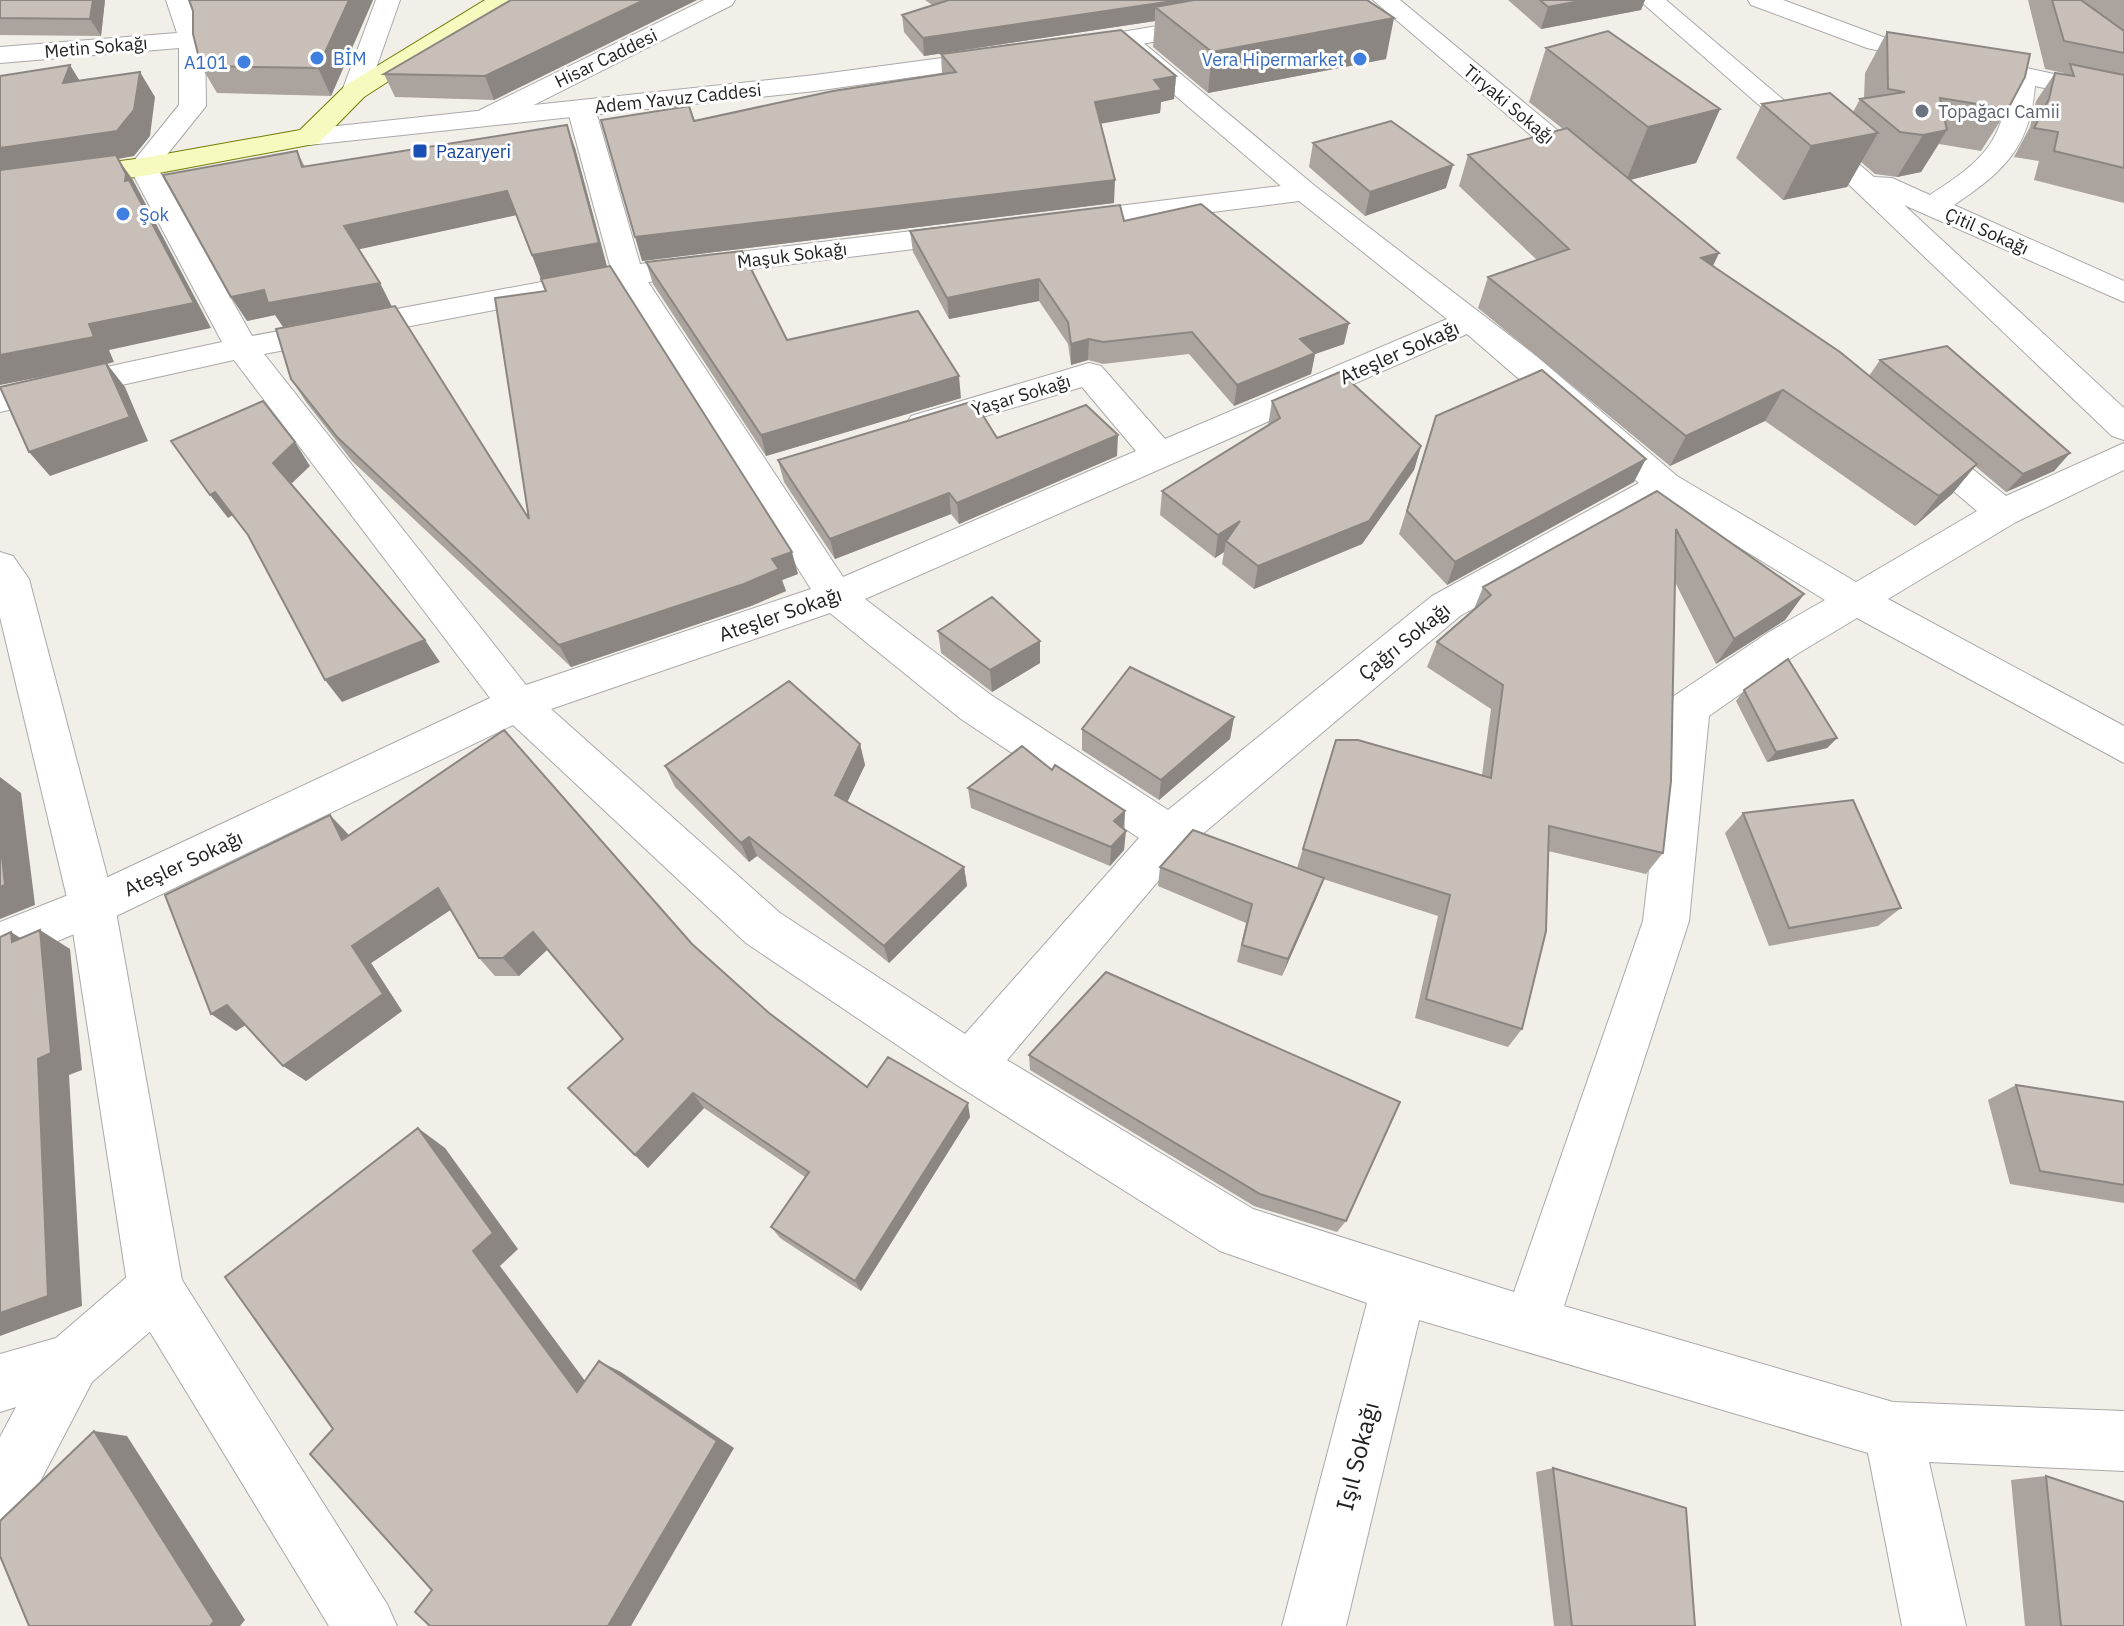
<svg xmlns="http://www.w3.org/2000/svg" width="2124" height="1626" font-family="'IBM Plex Sans',sans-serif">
<rect width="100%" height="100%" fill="#f2efe9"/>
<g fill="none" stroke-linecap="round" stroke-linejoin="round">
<defs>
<path id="minor" d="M166 0H190L205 39 206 106 157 167 252 336 611 269 567 108 571 102H591L595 108 640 264 970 224 981 227 985 233 981 239 970 242 648 282 843 577 1136 451 1082 387 923 435 911 432 906 424 911 416 1089 363 1101 366 1165 439 1447 319 1299 201 1062 231 1051 228 1047 222 1051 216 1062 213 1281 186 1122 50 1118 45 1122 40H1140L1315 186 1535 355 1677 476 1856 582 1977 511 1904 449 1898 441 1904 433 1916 429 1928 433 2006 496 2124 443V470L2016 522 1888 599 2124 726V763L1857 618 1797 654 1709 716 1689 921 1564 1306 1893 1402 2124 1411V1471L1929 1462 1966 1626H1902L1868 1453 1419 1320 1346 1626H1282L1367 1303 1220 1251 952 1082 746 943 513 725 108 920 0 965V922L76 892 490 698 234 360 0 412V390L222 342 129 167 179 105V48L0 63V47L177 33ZM619 286 811 589 526 685 264 354ZM1467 334 1639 483 1432 596 1168 810 991 695 865 599ZM1664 501 1825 600 1769 632 1674 696 1668 708 1643 921 1514 1292 1253 1209 1007 1060 1186 848 1460 616ZM830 613 961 719 1139 838 965 1034 780 913 551 709Z
M376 0H400L368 91 364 97H346L342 91Z
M704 0H735L732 5 500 122H480L476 116 480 110Z
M1373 0H1400L1602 167 1606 173 1602 179H1582Z
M1639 0H1666L1874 177 1892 178 1930 195C1982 161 2003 144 2009 80L1867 48 1751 5 1748 0H1783L1883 37 2124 89V105L2035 86C2030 148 2003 172 1954 205L2124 281V302L1904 205 2124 408V440L2112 436 1840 176Z
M156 1261 176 1269 184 1289 176 1309 92 1382 21 1518 0 1527V1437L16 1407 0 1412V1354L56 1338 136 1269Z"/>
<path id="tertiary" d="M1211 17 1220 20 1224 25 1220 30 1074 56 1061 48 1074 40Z
M1002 50 1011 53 1015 58 1011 63 815 91 309 145 299 143 295 137 299 131 309 129 815 75Z
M0 552 13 556 29 579 115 906 182 1280 387 1604 397 1626H329L136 1309 128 1289 69 906 0 617Z"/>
<path id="secondary" d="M485 0H514L364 97 319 143 143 176 0 195V177L143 158 300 130 346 85Z"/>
</defs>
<use href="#minor" stroke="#a9a9a9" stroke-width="2"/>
<use href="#tertiary" stroke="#a9a9a9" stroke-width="2"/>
<use href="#secondary" stroke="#707d05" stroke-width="2"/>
<use href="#minor" fill="#fff" fill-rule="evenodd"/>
<use href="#tertiary" fill="#fff" fill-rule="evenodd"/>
<use href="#secondary" fill="#f7fabf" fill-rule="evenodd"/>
</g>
<path fill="#aba49e" d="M0 0H105L101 36 0 35Z
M373 0 331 96 217 93 201 66Z
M511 0H697L494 100 395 97 384 74Z
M925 0H1367L1386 59 1208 93 1153 47 1155 21 924 56 904 32 902 15 932 5Z
M1508 0H1645L1641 10 1541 29Z
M2028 0H2124V203L2034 180 2039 161 2014 157 2030 127 2036 101 2055 73 2064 74V73L2045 69Z
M1887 32 2008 109 1981 151 1939 144 1921 172 1897 177 1875 174 1861 162 1847 187 1783 200 1736 158 1762 104 1853 112 1860 99 1864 98 1865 73Z
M1546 48 1720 109 1696 163 1630 180 1719 253 1713 266 1869 376 1880 360 2070 453 2054 471 2006 492 1975 466 1952 494 1915 526 1765 421 1670 466 1478 308 1488 277 1537 260 1459 186 1468 155 1563 129 1529 102Z
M941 54 1176 76 1174 99 1161 102 1160 113 1100 123 1114 203 642 261 694 121 942 74Z
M1313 143 1446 188 1365 216 1309 167Z
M575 148 607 266 798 574 782 580 786 591 751 606 571 667 352 461 306 402 291 379 529 519 546 291 516 215 359 249 380 283 392 307 275 315 247 321 297 151 305 167Z
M1124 221 1344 344 1315 354 1311 374 1234 406 1189 354 1103 364 1088 360 1071 365 1068 344 1039 301 949 319 913 252 910 231Z
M646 262 787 340 961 398 766 456 653 284Z
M1272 401 1421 446 1414 470 1362 544 1254 589 1222 564 1224 552 1215 558 1160 515 1162 491 1268 426Z
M1436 416 1634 482 1447 585 1399 534Z
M997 438 1117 456 959 524 951 514 835 559 784 482 778 460Z
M1657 491 1804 594 1785 620 1716 664 1675 582 1663 853 1646 874 1548 851 1522 1029 1508 1047 1415 1018 1438 916 1323 879 1282 976 1237 962 1246 923 1158 886 1160 867 1297 868 1336 740 1482 775 1491 709 1427 667 1437 642 1474 609 1483 587Z
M938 631 1040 663 992 692 941 653Z
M1744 690 1837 738 1827 748 1767 762 1736 701Z
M1234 717 1230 739 1159 800 1082 750V729Z
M860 744 865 765 847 802 964 867 967 886 889 963 757 856 749 862 675 787 665 766Z
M1052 770 1125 811 1124 850 1110 866 971 808 968 788Z
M1743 813 1901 908 1878 926 1769 946 1725 833Z
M349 835 692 944 769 1013 867 1087 970 1117 861 1291 780 1238 771 1227 805 1177 704 1108 648 1168 568 1088 623 1039 547 950 519 976H495L479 958 451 909 371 963 402 1011 306 1081 245 1025 236 1031Z
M1029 1055 1346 1221 1337 1232 1254 1206 1030 1070Z
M2016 1085 2124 1102V1203L2010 1184 1988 1100Z
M1553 1468 1695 1626H1554L1536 1472Z
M2046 1476 2124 1626H2025L2011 1480Z"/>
<path fill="#8b8681" d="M93 0H105L101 36 90 19Z
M349 0H373L331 96 318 68Z
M644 0H697L494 100 485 76Z
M1180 0H1295L1155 7V21L924 56 923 38Z
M1585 0H1645L1641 10 1541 29 1548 7Z
M1394 18 1386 59 1208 93 1212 52Z
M70 65 86 91 63 83Z
M140 72 155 97 150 136 134 156 118 159 133 180 211 328 109 350 114 362 107 364 125 387 148 441 50 476 29 452 106 364 0 385V148Z
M1176 76 1174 99 1161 102 1160 113 1094 125 1095 102 1154 80Z
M1720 109 1696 163 1626 181 1648 127Z
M567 125 575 148 607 267 541 279 532 255Z
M1947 130 1921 172 1897 177 1923 135Z
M1878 133 1847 187 1783 200 1811 146Z
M1453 165 1446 188 1365 216 1370 192Z
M1115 180 1114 203 642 261 635 237Z
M507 191 517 215 356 250 344 226Z
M1719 253 1704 284 1701 258Z
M1039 279V301L949 319 947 298Z
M380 283 392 307 283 327 275 315 247 321 231 297 264 290Z
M1349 323 1344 344 1315 354 1311 374 1234 406 1237 385 1300 339Z
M1089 339 1088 360 1071 365V344Z
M959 376 961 398 766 456 761 435Z
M1783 390 1765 421 1670 466 1686 436Z
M1118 435 1117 456 959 524 957 503Z
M295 442 310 466 289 486 273 463Z
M1421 446 1414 470 1362 544 1254 589 1258 566Z
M2070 453 2054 471 2006 492 2023 474Z
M1646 459 1634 482 1447 585 1455 562Z
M1977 464 1952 494 1915 526 1939 496Z
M215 492 233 515 228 518 210 495Z
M949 493 951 514 835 559 830 539Z
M1240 521 1226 541 1224 552 1215 558 1218 535Z
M792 552 798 574 782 580 786 591 751 606 571 667 559 645Z
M1804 594 1785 620 1716 664 1734 639Z
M425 640 440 662 342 702 325 680Z
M1040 641V663L992 692 990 670Z
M1234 717 1230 739 1159 800 1161 780Z
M1837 738 1827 748 1767 762 1776 752Z
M860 744 865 765 841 815 835 795Z
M0 777 21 793 35 905 0 919Z
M1125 811 1123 831 1114 821Z
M330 815 348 834 360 860 342 840Z
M1126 831 1124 850 1110 866 1111 847Z
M749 837 757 856 749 862 741 843Z
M964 867 967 886 889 963 884 946Z
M1324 878 1317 897 1282 976 1288 959Z
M438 888 455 907 371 963 402 1011 306 1081 283 1066 352 946Z
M40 930 70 949 82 1070 69 1075 82 1306 0 1336V1313L38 1059Z
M11 932 41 951 12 942Z
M533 932 547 950 519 976 503 958Z
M227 1005 251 1022 236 1031 211 1014Z
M693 1093 704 1108 648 1168 635 1155Z
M968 1103 970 1117 861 1291 855 1281Z
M418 1128 445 1148 518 1249 500 1266 600 1401 577 1392 473 1251Z
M599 1361 621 1372 734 1448 631 1626H608Z
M94 1431 127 1436 245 1620 240 1626H210Z"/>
<path fill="#c7bfb8" stroke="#8b8681" stroke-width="2" d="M0 0H93L90 19 0 18Z
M189 0H349L318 68 201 66 193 34V11Z
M511 0H644L485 76 384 74Z
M949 0H1180L923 38 902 15Z
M1194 0H1367L1394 18 1212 52 1155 7Z
M1540 0H1585L1548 7Z
M2052 0H2081L2124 31V53L2064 41Z
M1121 30 1176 76 1154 80 1162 90 1095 102 1115 180 635 237 601 120 689 106 694 121 833 91 956 72 941 54Z
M1608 31 1720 109 1648 127 1546 48Z
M1887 32 2030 54 2025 77 2008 109 1940 98 1947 130 1923 135 1900 132 1860 99 1905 92 1888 89Z
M2070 64 2124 75V168L2054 151 2058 132 2034 128 2049 99 2055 73 2074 76Z
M70 65 63 83 140 72 134 110 117 131 0 148V76Z
M1830 93 1878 133 1811 146 1762 104Z
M1391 121 1453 165 1370 192 1313 143Z
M567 125 599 243 532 255 507 191 344 226 380 283 268 303 264 290 231 297 163 175 297 151 302 167Z
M1567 128 1719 253 1701 258 1840 352 1977 464 1939 496 1783 390 1686 436 1488 277 1569 249 1468 155Z
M116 155 126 174 125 181 129 180 194 303 89 324 94 337 0 355V170Z
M1201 204 1349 323 1300 339 1315 353 1237 385 1192 332 1103 342 1089 339 1071 344 1068 322 1039 279 947 298 910 231 1120 205 1124 221Z
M742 251 787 340 918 311 959 376 761 435 646 262Z
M610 266 792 552 772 559 779 569 744 584 559 645 338 438 291 379 276 329 395 306 529 519 495 298 546 291 541 279Z
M1947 346 2070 453 2023 474 1880 360Z
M106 363 130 417 29 452 0 387Z
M1542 370 1646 459 1455 562 1407 511 1436 416Z
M1340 372 1421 446 1369 521 1258 566 1226 541 1240 521 1218 535 1162 491 1280 418 1272 401Z
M263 401 295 442 273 463 425 640 325 680 248 535 215 492 210 495 171 441Z
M974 401 997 438 1086 405 1118 435 957 503 949 493 830 539 778 460Z
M1657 491 1804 594 1734 639 1676 529 1671 781 1663 853 1549 826 1546 931 1522 1029 1426 999 1450 895 1303 849 1336 740H1358L1491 778 1503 685 1437 642 1491 595 1483 587Z
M992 597 1040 641 990 670 938 631Z
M1788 659 1837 738 1776 752 1744 690Z
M1130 667 1234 717 1161 780 1082 729Z
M789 681 860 744 835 795 964 867 884 946 749 837 741 843 665 766Z
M504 730 692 944 769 1013 867 1087 888 1057 968 1103 855 1281 771 1227 809 1172 693 1093 635 1155 568 1088 623 1039 533 932 503 958H479L438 888 352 946 383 994 283 1066 227 1005 211 1014 165 895 330 815 342 840Z
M1022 746 1052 770 1055 765 1125 811 1114 821 1126 831 1111 847 968 788Z
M1853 800 1901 908 1789 928 1743 813Z
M1193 830 1324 878 1288 959 1242 945 1252 904 1160 867Z
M0 838 5 885 0 887Z
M40 930 51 1053 38 1059 48 1296 0 1313V937L11 932 12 942Z
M1106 972 1400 1102 1346 1221 1260 1194 1029 1055Z
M2016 1085 2124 1102V1185L2040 1171Z
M418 1128 493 1233 473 1251 577 1392 599 1361 717 1441 608 1626H430L415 1612 432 1590 310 1454 333 1429 225 1277Z
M94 1431 214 1621 210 1626H29L0 1556V1521Z
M1553 1468 1686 1508 1695 1626H1572Z
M2046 1476 2124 1502V1626H2061Z"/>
<g fill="#3f7fe0" stroke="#fff" stroke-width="3">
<circle cx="317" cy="58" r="8"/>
<circle cx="1360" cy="59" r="8"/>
<circle cx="244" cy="62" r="8"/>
<circle cx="123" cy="214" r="8"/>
</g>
<circle fill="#6b7280" stroke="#fff" stroke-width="3" cx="1922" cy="111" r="8"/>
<rect fill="#1a4fb4" stroke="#fff" stroke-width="3" x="412" y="143" width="16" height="16" rx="4"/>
<g text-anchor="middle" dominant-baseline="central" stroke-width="6" stroke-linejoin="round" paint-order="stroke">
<g font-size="18" fill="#222" stroke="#fff">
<text transform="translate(96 47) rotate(-5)">Metin Sokağı</text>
<text transform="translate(606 58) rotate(-26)">Hisar Caddesi</text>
<text transform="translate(678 98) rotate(-6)">Adem Yavuz Caddesi</text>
<text transform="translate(1509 104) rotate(40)">Tiryaki Sokağı</text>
<text transform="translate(1987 231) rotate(24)">Çitil Sokağı</text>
<text transform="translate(792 255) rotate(-7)">Maşuk Sokağı</text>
<text transform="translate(1021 395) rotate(-17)">Yaşar Sokağı</text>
</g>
<g font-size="18" fill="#366cbe" stroke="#fff" text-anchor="start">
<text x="333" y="58">BİM</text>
<text x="1344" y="59" text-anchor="end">Vera Hipermarket</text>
<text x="228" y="62" text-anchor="end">A101</text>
<text x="139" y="214">Şok</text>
</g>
<g font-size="18" fill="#5b616d" stroke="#fff" text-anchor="start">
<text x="1938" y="111">Topağacı Camii</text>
</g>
<g font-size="18" fill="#164399" stroke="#fff" text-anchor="start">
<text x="436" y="151">Pazaryeri</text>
</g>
<g font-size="20" fill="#222" stroke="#fff">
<text transform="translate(1399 352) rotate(-24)">Ateşler Sokağı</text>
<text transform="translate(780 614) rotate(-19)">Ateşler Sokağı</text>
<text transform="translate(1404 641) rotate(-39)">Çağrı Sokağı</text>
<text transform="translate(183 863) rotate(-25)">Ateşler Sokağı</text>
</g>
<g font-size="24" fill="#222" stroke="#fff">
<text transform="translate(1357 1456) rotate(-76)">Işıl Sokağı</text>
</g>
</g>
</svg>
